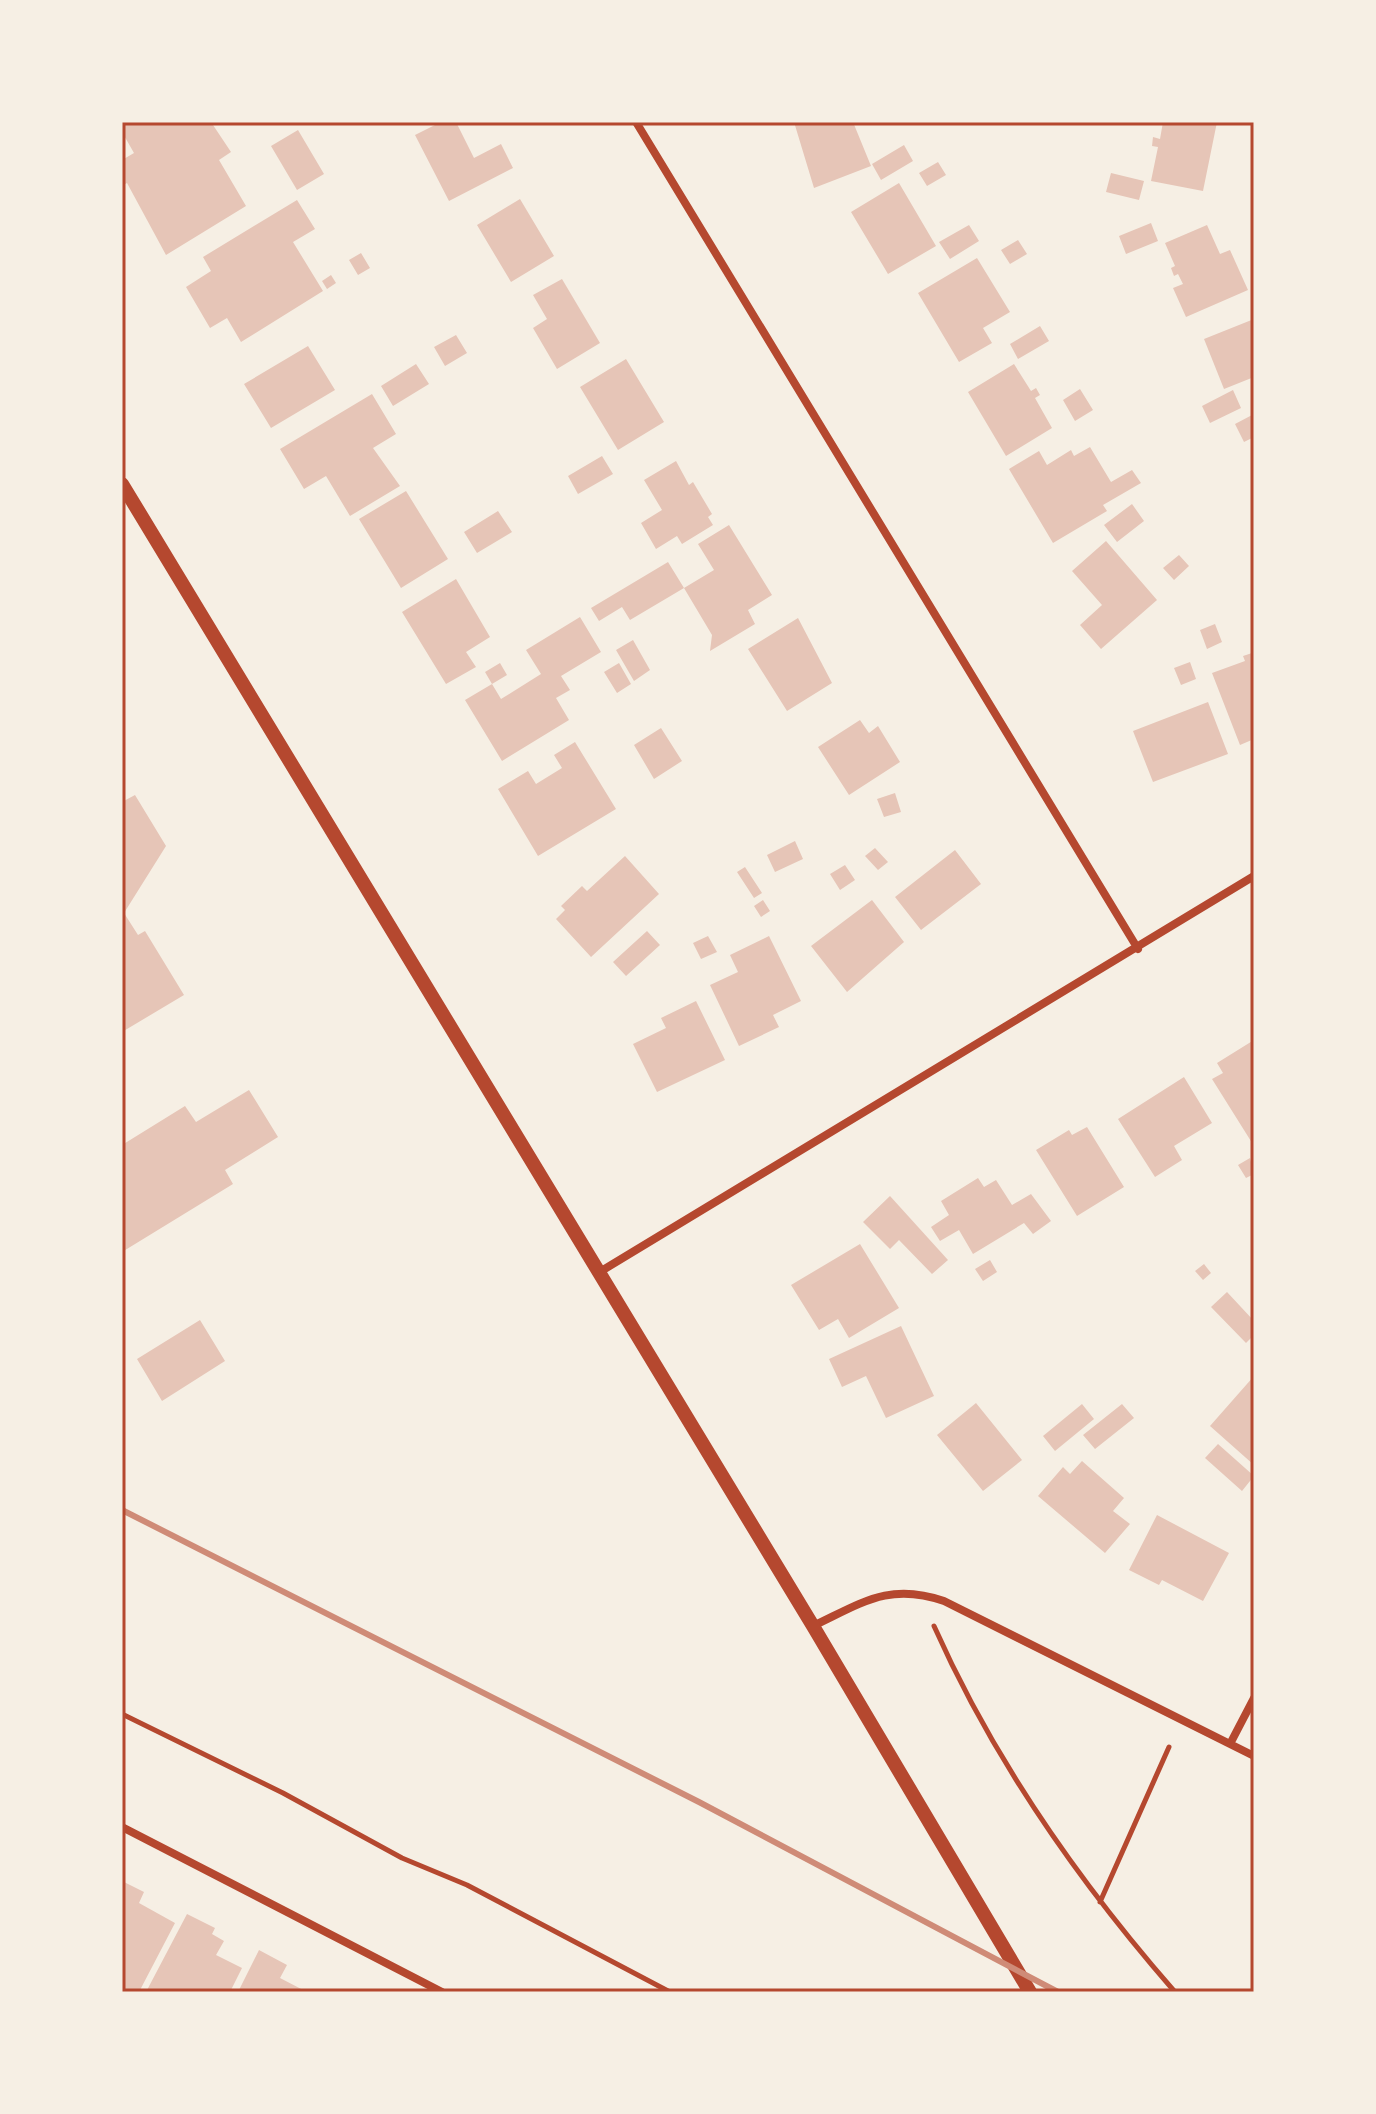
<svg xmlns="http://www.w3.org/2000/svg" width="1376" height="2114" font-family="Merriweather,serif">
<rect width="100%" height="100%" fill="#f6efe4"/>
<path fill="#e6c5b7" d="M122 122H218L213 125 231 152 219 160 246 206 166 255 127 183 122 186V160L134 153 122 132Z
M441 122H456L474 158 501 144 513 168 449 201 415 135Z
M794 122H853L871 166 814 188Z
M1163 122H1217L1203 191 1151 181 1158 147 1152 146 1153 137 1160 139Z
M298 130 324 174 297 190 271 146Z
M904 145 913 161 881 180 872 164Z
M938 162 946 175 927 186 919 173Z
M1111 173 1144 181 1139 200 1106 192Z
M899 183 936 246 888 274 851 212Z
M520 199 554 256 511 282 477 225Z
M297 200 315 229 293 242 323 291 241 342 227 318 210 328 186 287 211 271 203 257Z
M1151 223 1158 241 1126 254 1119 236Z
M969 225 979 241 950 259 939 242Z
M1207 225 1220 254 1230 250 1248 290 1186 317 1173 288 1183 284 1178 274 1174 276 1171 268 1175 266 1165 243Z
M1018 240 1027 254 1010 264 1001 250Z
M361 253 370 268 358 275 349 260Z
M977 258 1010 312 983 328 992 343 959 362 918 293Z
M331 275 336 283 327 289 322 281Z
M562 279 600 343 557 369 533 328 547 319 533 295Z
M1254 319V377L1224 389 1204 339Z
M1040 326 1049 341 1018 359 1010 344Z
M456 335 467 353 445 366 434 347Z
M308 346 335 390 271 428 244 384Z
M626 359 664 422 618 450 580 387Z
M416 364 429 384 393 406 381 386Z
M1014 364 1031 391 1036 388 1040 395 1035 398 1052 428 1006 456 968 392Z
M1080 389 1093 410 1075 421 1063 400Z
M1233 390 1241 408 1210 423 1202 406Z
M372 394 396 434 373 448 400 486 350 516 326 476 304 489 280 449Z
M1254 414V437L1244 442 1235 424Z
M1090 447 1111 482 1132 470 1141 483 1103 505 1107 511 1053 543 1009 469 1039 451 1047 465 1071 450 1074 456Z
M602 456 613 474 578 494 568 476Z
M676 461 689 485 693 482 712 514 708 517 713 525 682 544 677 536 656 549 641 523 662 510 644 480Z
M406 491 448 559 401 588 359 519Z
M1132 504 1144 521 1117 542 1104 525Z
M498 511 512 532 477 553 464 532Z
M729 525 772 595 748 610 755 624 710 651 712 635 684 588 630 620 622 607 599 621 591 608 668 562 684 588 714 570 698 544Z
M1106 541 1157 600 1101 649 1080 625 1102 605 1072 571Z
M1179 555 1189 566 1174 580 1163 568Z
M456 579 490 637 466 652 476 667 446 684 402 612Z
M580 617 601 652 561 676 570 690 556 698 569 720 502 761 465 700 492 684 485 672 500 663 507 675 492 684 501 699 541 674 526 650Z
M798 618 832 683 787 711 748 649Z
M1215 624 1222 642 1207 649 1200 630Z
M633 640 650 670 634 681 616 650Z
M1252 653 1254 739 1240 745 1212 673 1245 661 1243 656Z
M1190 662 1196 679 1181 685 1174 668Z
M619 663 631 684 617 693 604 672Z
M1208 702 1228 754 1153 782 1133 731Z
M860 720 869 733 878 726 900 762 849 795 818 747Z
M661 728 682 761 654 779 634 745Z
M575 742 616 809 538 856 498 789 528 771 536 784 562 768 554 755Z
M895 793 901 812 884 817 877 799Z
M135 795 166 846 124 913 138 935 145 931 184 995 122 1032V802Z
M795 841 803 859 775 872 767 855Z
M875 848 888 862 878 870 865 856Z
M955 850 981 884 921 930 895 897Z
M625 856 659 894 591 957 556 919 565 910 561 906 582 886 587 891Z
M845 865 855 880 840 890 830 874Z
M745 867 762 893 754 898 737 872Z
M763 900 770 911 761 917 754 906Z
M872 900 904 942 847 992 811 946Z
M647 931 660 945 626 976 613 962Z
M708 936 717 952 701 959 693 943Z
M769 936 801 1001 773 1015 779 1027 739 1046 710 985 738 972 730 955Z
M696 1001 725 1060 657 1092 633 1044 666 1028 661 1018Z
M1254 1040V1146L1212 1079 1223 1073 1217 1063Z
M1184 1077 1212 1123 1174 1146 1182 1160 1155 1177 1118 1119Z
M249 1090 278 1137 225 1170 233 1184 122 1252V1145L185 1106 196 1122Z
M1087 1127 1124 1187 1077 1216 1036 1150 1069 1130 1072 1135Z
M1250 1158 1254 1174 1246 1178 1238 1165Z
M978 1178 984 1187 996 1180 1012 1205 1031 1194 1051 1221 1033 1234 1024 1223 973 1254 959 1230 940 1241 931 1227 949 1215 941 1201Z
M890 1196 948 1260 932 1274 899 1240 890 1249 863 1222Z
M860 1244 899 1308 849 1338 838 1319 819 1330 791 1285Z
M990 1260 997 1272 983 1281 975 1269Z
M1204 1264 1211 1273 1203 1280 1195 1271Z
M1227 1292 1254 1321V1335L1246 1343 1211 1307Z
M200 1320 225 1361 162 1401 137 1359Z
M901 1326 934 1396 886 1418 866 1376 842 1387 829 1359Z
M1254 1376V1465L1210 1426Z
M976 1403 1022 1460 983 1491 937 1435Z
M1082 1404 1094 1419 1055 1451 1043 1436Z
M1122 1404 1134 1418 1095 1449 1083 1435Z
M1218 1444 1254 1476 1242 1491 1205 1458Z
M1082 1461 1124 1498 1113 1511 1130 1524 1105 1553 1038 1496 1063 1467 1070 1474Z
M1157 1515 1229 1553 1203 1601 1162 1580 1159 1585 1129 1570Z
M122 1881 144 1892 139 1903 175 1923 139 1992H122Z
M187 1914 215 1928 212 1934 224 1941 216 1955 242 1968 230 1992H146Z
M259 1950 287 1965 280 1978 307 1992H238Z"/>
<g fill="none" stroke-linecap="round" stroke-linejoin="round">
<path stroke="#b5482f" stroke-width="5" d="M934 1626C994 1761 1078 1881 1175 1992
M122 1714 283 1793 402 1858 467 1885 670 1992
M1100 1902 1169 1747"/>
<path stroke="#b5482f" stroke-width="8" d="M636 122 1138 949
M598 1273 1254 876
M813 1626C862 1603 889 1582 944 1601L1254 1756
M1230 1744 1254 1698
M122 1827 442 1992"/>
<path stroke="#b5482f" stroke-width="14" d="M122 484 813 1626 1030 1992"/>
<path stroke="#cf8b77" stroke-width="6" d="M122 1510 699 1802 1058 1992"/>
</g>
<rect width="1376" height="2114" fill="none" stroke="#f6efe4" stroke-width="248"/>
<rect x="124" y="124" width="1128" height="1866" fill="none" stroke="#b5482f" stroke-width="3"/>
</svg>
